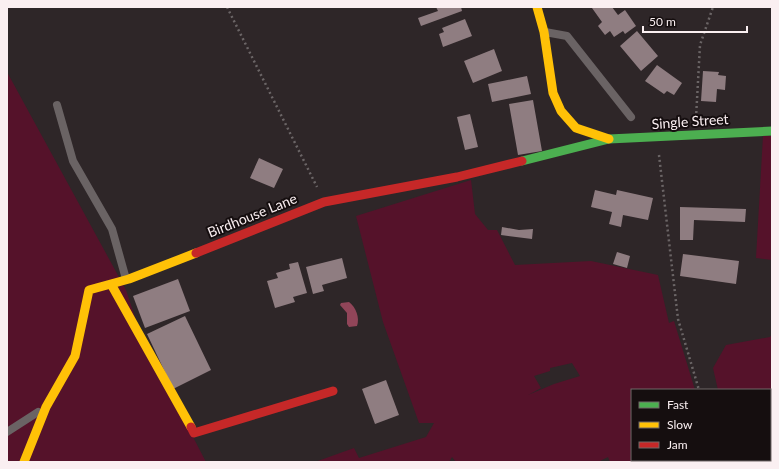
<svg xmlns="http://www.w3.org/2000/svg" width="779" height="469" font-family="Lato,sans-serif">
<rect width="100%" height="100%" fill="#2e2628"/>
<path fill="#55122a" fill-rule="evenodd" d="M7 72 126 290 143 341 206 462H7Z
M763 136H772V260L756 258Z
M471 180 475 214 488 230H497L515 265 591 261 658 275 669 323 674 321 695 390H632V460H717V462H610L608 457 598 462H456L452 457 449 462H315L354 448 359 458 426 437 434 423H419L383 322 356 216ZM572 363 580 376 554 384 528 395 541 388 534 376 550 371V368Z
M772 334V462H738L737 460H770V390H718L713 368 726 345 770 337Z"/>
<path fill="#914559" d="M349 302C356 307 360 318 357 326L349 327 347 324V313L340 305 341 303Z"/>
<path fill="#8f7d81" d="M436 7H461L462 11 421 26 418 18 438 11Z
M594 7H612L618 15 625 10 636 26 625 34 623 31 614 37 610 31 605 35 598 26 602 22 592 8Z
M465 19 472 36 443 47 439 34 444 32 442 28Z
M637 31 658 56 641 71 620 46Z
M494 49 502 71 473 83 464 61Z
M657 65 682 83 674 95 667 91 664 94 645 81Z
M703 71 719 72 718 75 726 76 725 90 717 89 716 102 701 101Z
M527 76 531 94 492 102 488 84Z
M533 100 542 151 518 155 509 104Z
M470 114 478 147 465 150 457 117Z
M259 158 283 169 274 188 250 178Z
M595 190 616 195 617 190 653 198 648 220 623 215 621 227 609 224 612 212 591 207Z
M680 207 746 209 745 222 694 220 693 240H680Z
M502 227 519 230 533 229 532 239 501 235Z
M617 252 630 256 627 268 613 264Z
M683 254 739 261 736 284 680 276Z
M342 258 347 278 322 285 324 291 313 294 306 267Z
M298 262 307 293 293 297 295 302 275 308 267 281 278 278 276 273 290 269 289 264Z
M178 279 190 311 145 328 133 296Z
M185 316 211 370 173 389 147 334Z
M386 380 399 415 375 424 362 389Z"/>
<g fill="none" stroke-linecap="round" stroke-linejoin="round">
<path stroke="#6b6566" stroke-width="2.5" stroke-dasharray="2 3" stroke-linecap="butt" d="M227 7 317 187
M696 118 700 45 713 7
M659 155 678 319 699 390
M720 460 721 462"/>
<path stroke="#6a6364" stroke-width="8" d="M545 32 567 36 631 117
M57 105 73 161 112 229 126 279
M7 432 38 412"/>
<path stroke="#4caf50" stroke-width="9" d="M522 161 609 139 772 131"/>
<path stroke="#ffc107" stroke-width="9" d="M537 7 544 32 553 93 561 111 576 128 609 139
M111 284 191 427
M24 462 46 407 75 356 89 290 129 279 196 253"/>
<path stroke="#c62828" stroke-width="9" d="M196 253 324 202 457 177 522 161
M191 427 194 433 333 391"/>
</g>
<g text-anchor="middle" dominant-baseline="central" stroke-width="4" stroke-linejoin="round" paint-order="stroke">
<g font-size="14" fill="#faeff1" stroke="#150e0f">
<text transform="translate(690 121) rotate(-4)">Single Street</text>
<text transform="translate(252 215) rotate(-22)">Birdhouse Lane</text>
</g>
</g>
<rect width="779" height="469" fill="none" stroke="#faeff1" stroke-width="16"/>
<rect x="631" y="389" width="140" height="72" fill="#150e0f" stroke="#716869"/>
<rect x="639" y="402" width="20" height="6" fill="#4caf50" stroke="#716869"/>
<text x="667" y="409" font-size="12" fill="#faeff1">Fast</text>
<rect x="639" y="422" width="20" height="6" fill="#ffc107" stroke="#716869"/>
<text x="667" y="429" font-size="12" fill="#faeff1">Slow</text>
<rect x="639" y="442" width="20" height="6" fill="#c62828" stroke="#716869"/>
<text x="667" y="449" font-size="12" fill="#faeff1">Jam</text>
<path d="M643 26v6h104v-6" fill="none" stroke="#faeff1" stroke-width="2"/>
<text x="649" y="26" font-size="12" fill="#faeff1" stroke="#150e0f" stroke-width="3" paint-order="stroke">50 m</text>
</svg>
